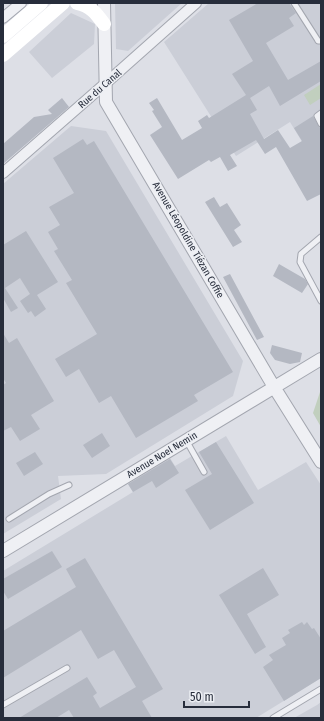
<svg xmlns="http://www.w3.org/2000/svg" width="324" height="721" font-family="'Fira Sans Condensed',sans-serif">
<rect width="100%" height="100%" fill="#dddfe6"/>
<path fill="#cbced7" d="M115 3H182L128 51 116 49Z
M209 3H321V173L290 122 236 156 164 42Z
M71 13 95 24 94 44 52 78 29 52Z
M71 126 106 131 243 361 233 396 106 474 58 476 61 499 3 534V184Z
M226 436 258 490 306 462 321 485V678L256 718H3V571L133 492 128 484 170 458 175 466Z
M321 702V718H294L317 705Z"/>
<path fill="#c1cfbe" d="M321 84V98L310 105 304 95Z
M321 389V427L313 413Z"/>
<path fill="#b4b8c2" d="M258 3H289L296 13 289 18 294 26 266 43 288 80 321 61V81L280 106 269 86 250 98 257 110 250 114 264 139 278 130 290 148 302 141 294 128 313 116 321 130V194L307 201 276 147 265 154 256 140 230 155 237 166 228 171 220 157 211 162 209 160 178 179 150 135 162 127 152 111 154 110 149 103 157 98 182 140 202 128 198 121 207 115 209 118 246 95 232 74 253 61 229 20Z
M62 98 69 107 3 164V144L34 117 52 114 48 110Z
M83 139 87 145 94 141 233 372 194 395 198 401 136 438 111 396 99 403 79 369 66 377 55 359 97 334 66 283 72 280 54 251 58 249 48 232 60 225 49 207 74 193 53 158Z
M214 197 220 207 227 203 241 225 234 230 242 242 233 247 205 202Z
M26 231 58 282 37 295 46 309 35 317 31 311 28 313 20 301 30 294 20 278 5 288 18 308 11 312 3 298V245Z
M279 264 305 279 308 284 302 293 273 276Z
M230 274 264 337 257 340 223 277Z
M3 333 9 343 17 338 54 401 31 415 40 429 20 441 11 427 3 431V385L6 383 3 378Z
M272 345 302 353 300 362 290 364 275 360 270 353Z
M102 433 110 446 92 458 83 445Z
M216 442 254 503 210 530 185 490 212 474 199 452Z
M35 452 43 464 24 476 16 463Z
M170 459 179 473 156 488 152 481 133 492 128 484Z
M52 551 62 567 8 599 3 591V579Z
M85 558 163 689 142 701 152 718H74L69 710 56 718H19L87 677 97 693 93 696 100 708 136 687 114 650 98 659 81 630 3 678V631L76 587 66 569Z
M263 568 279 595 247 614 266 647 255 654 219 595Z
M302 622 304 625 307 622 312 629 314 628 321 639V678L284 701 263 667 273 660 269 655 286 645 282 638 290 633 288 630Z"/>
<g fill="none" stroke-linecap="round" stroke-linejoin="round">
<defs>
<path id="service" d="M294 3 317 39 318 41H321
M321 113 317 116 321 124
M321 237 301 254 300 262 321 301
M186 440 204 472
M9 519 49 494 69 485
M3 705 67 668
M273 718 321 689"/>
<path id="minor" d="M3 18 21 3
M3 173 106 83 196 3"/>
<path id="tertiary" d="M104 3 106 102 274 387 321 462
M3 551 321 359"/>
</defs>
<use href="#service" stroke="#a3a6af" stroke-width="7"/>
<use href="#minor" stroke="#a3a6af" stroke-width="12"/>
<use href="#tertiary" stroke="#a3a6af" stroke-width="14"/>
<use href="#service" stroke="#eff0f4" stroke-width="5"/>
<use href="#minor" stroke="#eff0f4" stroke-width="10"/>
<use href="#tertiary" stroke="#eff0f4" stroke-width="12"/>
<path stroke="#fff" stroke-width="14" d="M77 3C91 6 96 13 104 24
M3 36 41 3
M3 55 63 3"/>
</g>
<g text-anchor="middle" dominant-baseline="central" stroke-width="3" stroke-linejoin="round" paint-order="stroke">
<g font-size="10" fill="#272d3b" stroke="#eceef3">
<text transform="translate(100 89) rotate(-41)">Rue du Canal</text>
<text transform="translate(188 240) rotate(60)">Avenue Léopoldine Tiézan Coffie</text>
<text transform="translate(162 455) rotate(-31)">Avenue Noel Nemin</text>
</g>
</g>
<rect width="324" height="721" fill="none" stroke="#272d3b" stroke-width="8"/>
<path d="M184 701v6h65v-6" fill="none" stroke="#272d3b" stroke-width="2"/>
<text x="190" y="701" font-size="12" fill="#272d3b" stroke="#eceef3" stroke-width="3" paint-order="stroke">50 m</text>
</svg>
